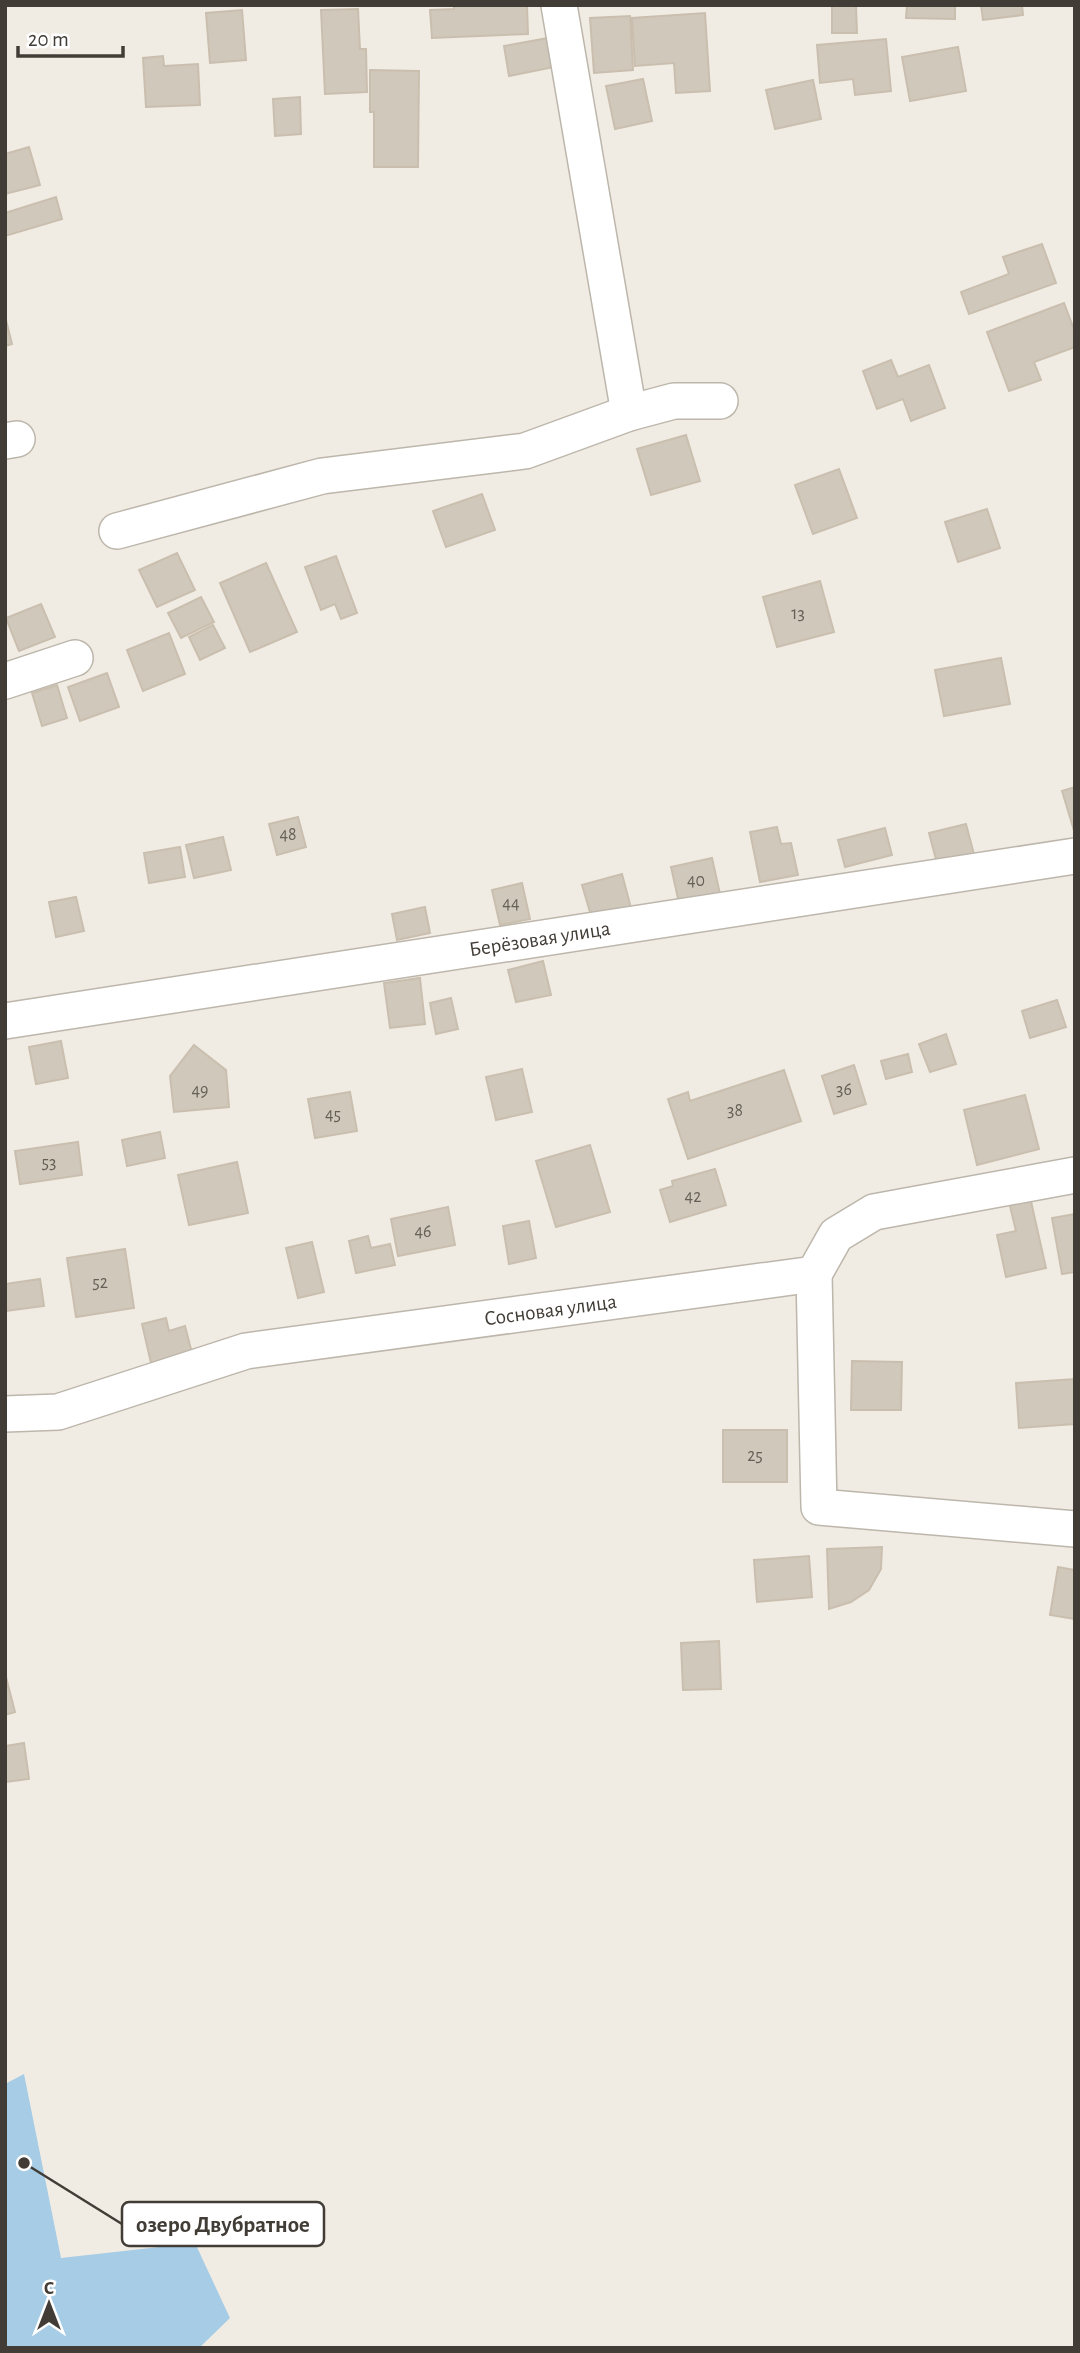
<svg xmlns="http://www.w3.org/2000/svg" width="1080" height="2353" font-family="'Alegreya Sans',sans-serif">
<rect width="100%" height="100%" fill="#f0ece4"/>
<path fill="#a6cce6" d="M24 2074 61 2258 195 2243 230 2318 199 2348H5V2084Z"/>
<path fill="#d0c8bb" stroke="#cabfaf" stroke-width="2" d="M454 5H527L528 34 432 38 430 10 454 9Z
M832 5H856L857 33H832Z
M907 5H955V19L906 18Z
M981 5H1022L1023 15 983 20Z
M358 9 360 49H366L367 92 325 94 321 10Z
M242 10 246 60 210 63 206 13Z
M705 13 710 91 676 93 674 63 635 66 632 18Z
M630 16 633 70 594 73 590 18Z
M548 38 554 67 509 76 504 46Z
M886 39 891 91 855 95 853 79 820 83 817 45Z
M958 47 966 91 910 101 902 57Z
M163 56 164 66 198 64 200 105 146 107 143 58Z
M370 70 419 71 418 167H374V112H370Z
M643 79 652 121 615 129 606 86Z
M813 80 821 119 775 129 766 90Z
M300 97 301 134 275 136 273 99Z
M29 147 40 185 5 194V154Z
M56 197 62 219 5 236V213Z
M1042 244 1056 283 969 314 961 292 1009 274 1003 257Z
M1064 303 1075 332V347L1034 362 1041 380 1009 391 987 332Z
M5 316 12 344 5 346Z
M891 360 898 377 929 365 945 408 911 421 903 399 877 409 863 371Z
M686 435 700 481 651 495 637 449Z
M839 469 857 518 813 534 795 485Z
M482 494 495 530 446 547 433 511Z
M987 509 1000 548 958 562 945 522Z
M177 553 195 590 157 607 139 570Z
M336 556 357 613 341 619 335 604 321 610 305 567Z
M266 563 297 632 250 652 220 583Z
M820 581 834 632 777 647 763 597Z
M201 597 214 622 181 638 168 613Z
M41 604 55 637 19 651 6 618Z
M213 625 225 648 200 660 189 637Z
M169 633 185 674 143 691 127 650Z
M1001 658 1010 704 944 716 935 670Z
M107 673 119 707 80 721 68 687Z
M57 685 67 718 42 726 32 693Z
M1075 787V834L1062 791Z
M298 817 306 847 277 855 269 824Z
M966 824 975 858 938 867 929 833Z
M777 827 781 844 791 843 798 875 760 882 750 832Z
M885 828 892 855 845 867 838 840Z
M223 837 231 870 194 878 186 845Z
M180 847 185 877 149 883 144 853Z
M712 858 720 894 679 903 671 867Z
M622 874 631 908 592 919 582 885Z
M522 883 530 919 500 925 492 890Z
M76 897 84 931 56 937 49 902Z
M425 907 430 933 397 940 392 914Z
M543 961 551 995 516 1002 508 970Z
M420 978 425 1024 390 1028 384 983Z
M451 998 458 1029 436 1034 430 1003Z
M1057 1000 1066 1027 1030 1038 1022 1011Z
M946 1034 956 1064 930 1072 919 1044Z
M61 1041 68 1078 36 1084 29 1047Z
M194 1045 226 1070 229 1107 174 1112 170 1076Z
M908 1054 912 1072 886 1079 881 1061Z
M854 1065 866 1104 834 1114 822 1076Z
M522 1069 532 1112 496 1120 486 1077Z
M784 1070 801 1121 688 1159 668 1099 688 1092 690 1101Z
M350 1092 357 1131 315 1138 308 1099Z
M1025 1095 1039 1149 977 1165 964 1110Z
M160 1132 165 1158 127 1166 122 1140Z
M78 1142 82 1175 20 1184 15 1151Z
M590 1145 610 1212 556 1227 536 1161Z
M237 1162 248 1213 189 1225 178 1175Z
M715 1169 726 1205 670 1222 660 1190 673 1186 672 1181Z
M1030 1197 1046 1268 1006 1277 997 1235 1016 1231 1009 1202Z
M448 1207 455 1245 398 1256 391 1219Z
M1075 1214V1272L1062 1274 1052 1218Z
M529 1221 536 1258 509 1264 503 1226Z
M368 1236 371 1248 390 1244 395 1265 356 1273 349 1241Z
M312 1242 324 1292 298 1298 286 1248Z
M125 1249 134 1308 76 1317 67 1258Z
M40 1279 44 1306 5 1311V1284Z
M166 1318 169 1331 185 1326 192 1353 151 1363 142 1324Z
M852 1361 902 1362 901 1410H851Z
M1075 1379V1424L1019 1428 1016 1383Z
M723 1430H787V1482H723Z
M882 1547 881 1569 869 1590 851 1602 829 1609 827 1549Z
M809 1556 812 1597 757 1602 754 1560Z
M1058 1567 1075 1570V1619L1050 1615Z
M719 1641 721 1689 683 1690 681 1643Z
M5 1673 15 1712 5 1715Z
M24 1743 29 1779 5 1782V1746Z"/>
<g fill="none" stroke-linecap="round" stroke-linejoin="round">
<defs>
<g id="minor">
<path d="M559 5 629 413"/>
<path d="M5 441 17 439"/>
<path d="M117 531 322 476 525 451 629 413 674 401H720"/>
<path d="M5 681 75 658"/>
<path id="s1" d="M5 1021 1075 856"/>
<path d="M814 1274 819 1507 1075 1529"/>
<path id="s2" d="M5 1414 58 1412 246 1351 814 1274 836 1235 874 1212 1075 1175"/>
</g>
</defs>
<use href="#minor" stroke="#bdb6ab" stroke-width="38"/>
<use href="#minor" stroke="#fff" stroke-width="35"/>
</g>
<g text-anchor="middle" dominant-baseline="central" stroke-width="5" stroke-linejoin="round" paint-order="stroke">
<g font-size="18" fill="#655f56">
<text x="798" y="614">13</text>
<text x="288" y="835">48</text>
<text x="696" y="881">40</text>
<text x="511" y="904">44</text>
<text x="844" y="1090">36</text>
<text x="200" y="1091">49</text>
<text x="735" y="1111">38</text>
<text x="333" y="1115">45</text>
<text x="49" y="1163">53</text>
<text x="693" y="1197">42</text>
<text x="423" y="1232">46</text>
<text x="100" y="1283">52</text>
<text x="755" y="1456">25</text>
</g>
<g font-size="21" fill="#413c35" stroke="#fff">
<text stroke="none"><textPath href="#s1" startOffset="541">Берёзовая улица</textPath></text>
<text stroke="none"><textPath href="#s2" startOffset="558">Сосновая улица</textPath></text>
</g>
</g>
<path fill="none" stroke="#413c35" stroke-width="2.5" d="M24 2163L122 2224"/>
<circle fill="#413c35" stroke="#fff" stroke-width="2.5" cx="24" cy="2163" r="7"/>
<rect fill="#fff" stroke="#413c35" stroke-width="2.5" x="122" y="2202" width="202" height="44" rx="7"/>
<g font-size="23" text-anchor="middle" font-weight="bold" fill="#413c35">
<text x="223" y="2232">озеро Двубратное</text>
</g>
<rect width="1080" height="2353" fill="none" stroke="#413c35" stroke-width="14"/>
<g transform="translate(49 2304)" stroke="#ffffff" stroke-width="5" paint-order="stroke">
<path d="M0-5L12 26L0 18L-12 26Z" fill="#413c35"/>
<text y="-10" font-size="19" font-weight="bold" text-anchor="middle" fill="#413c35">С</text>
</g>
<path d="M18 46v10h105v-10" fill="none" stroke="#413c35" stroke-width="3.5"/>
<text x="28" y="46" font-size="21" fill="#413c35" stroke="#ffffff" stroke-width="5" paint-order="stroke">20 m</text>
</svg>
